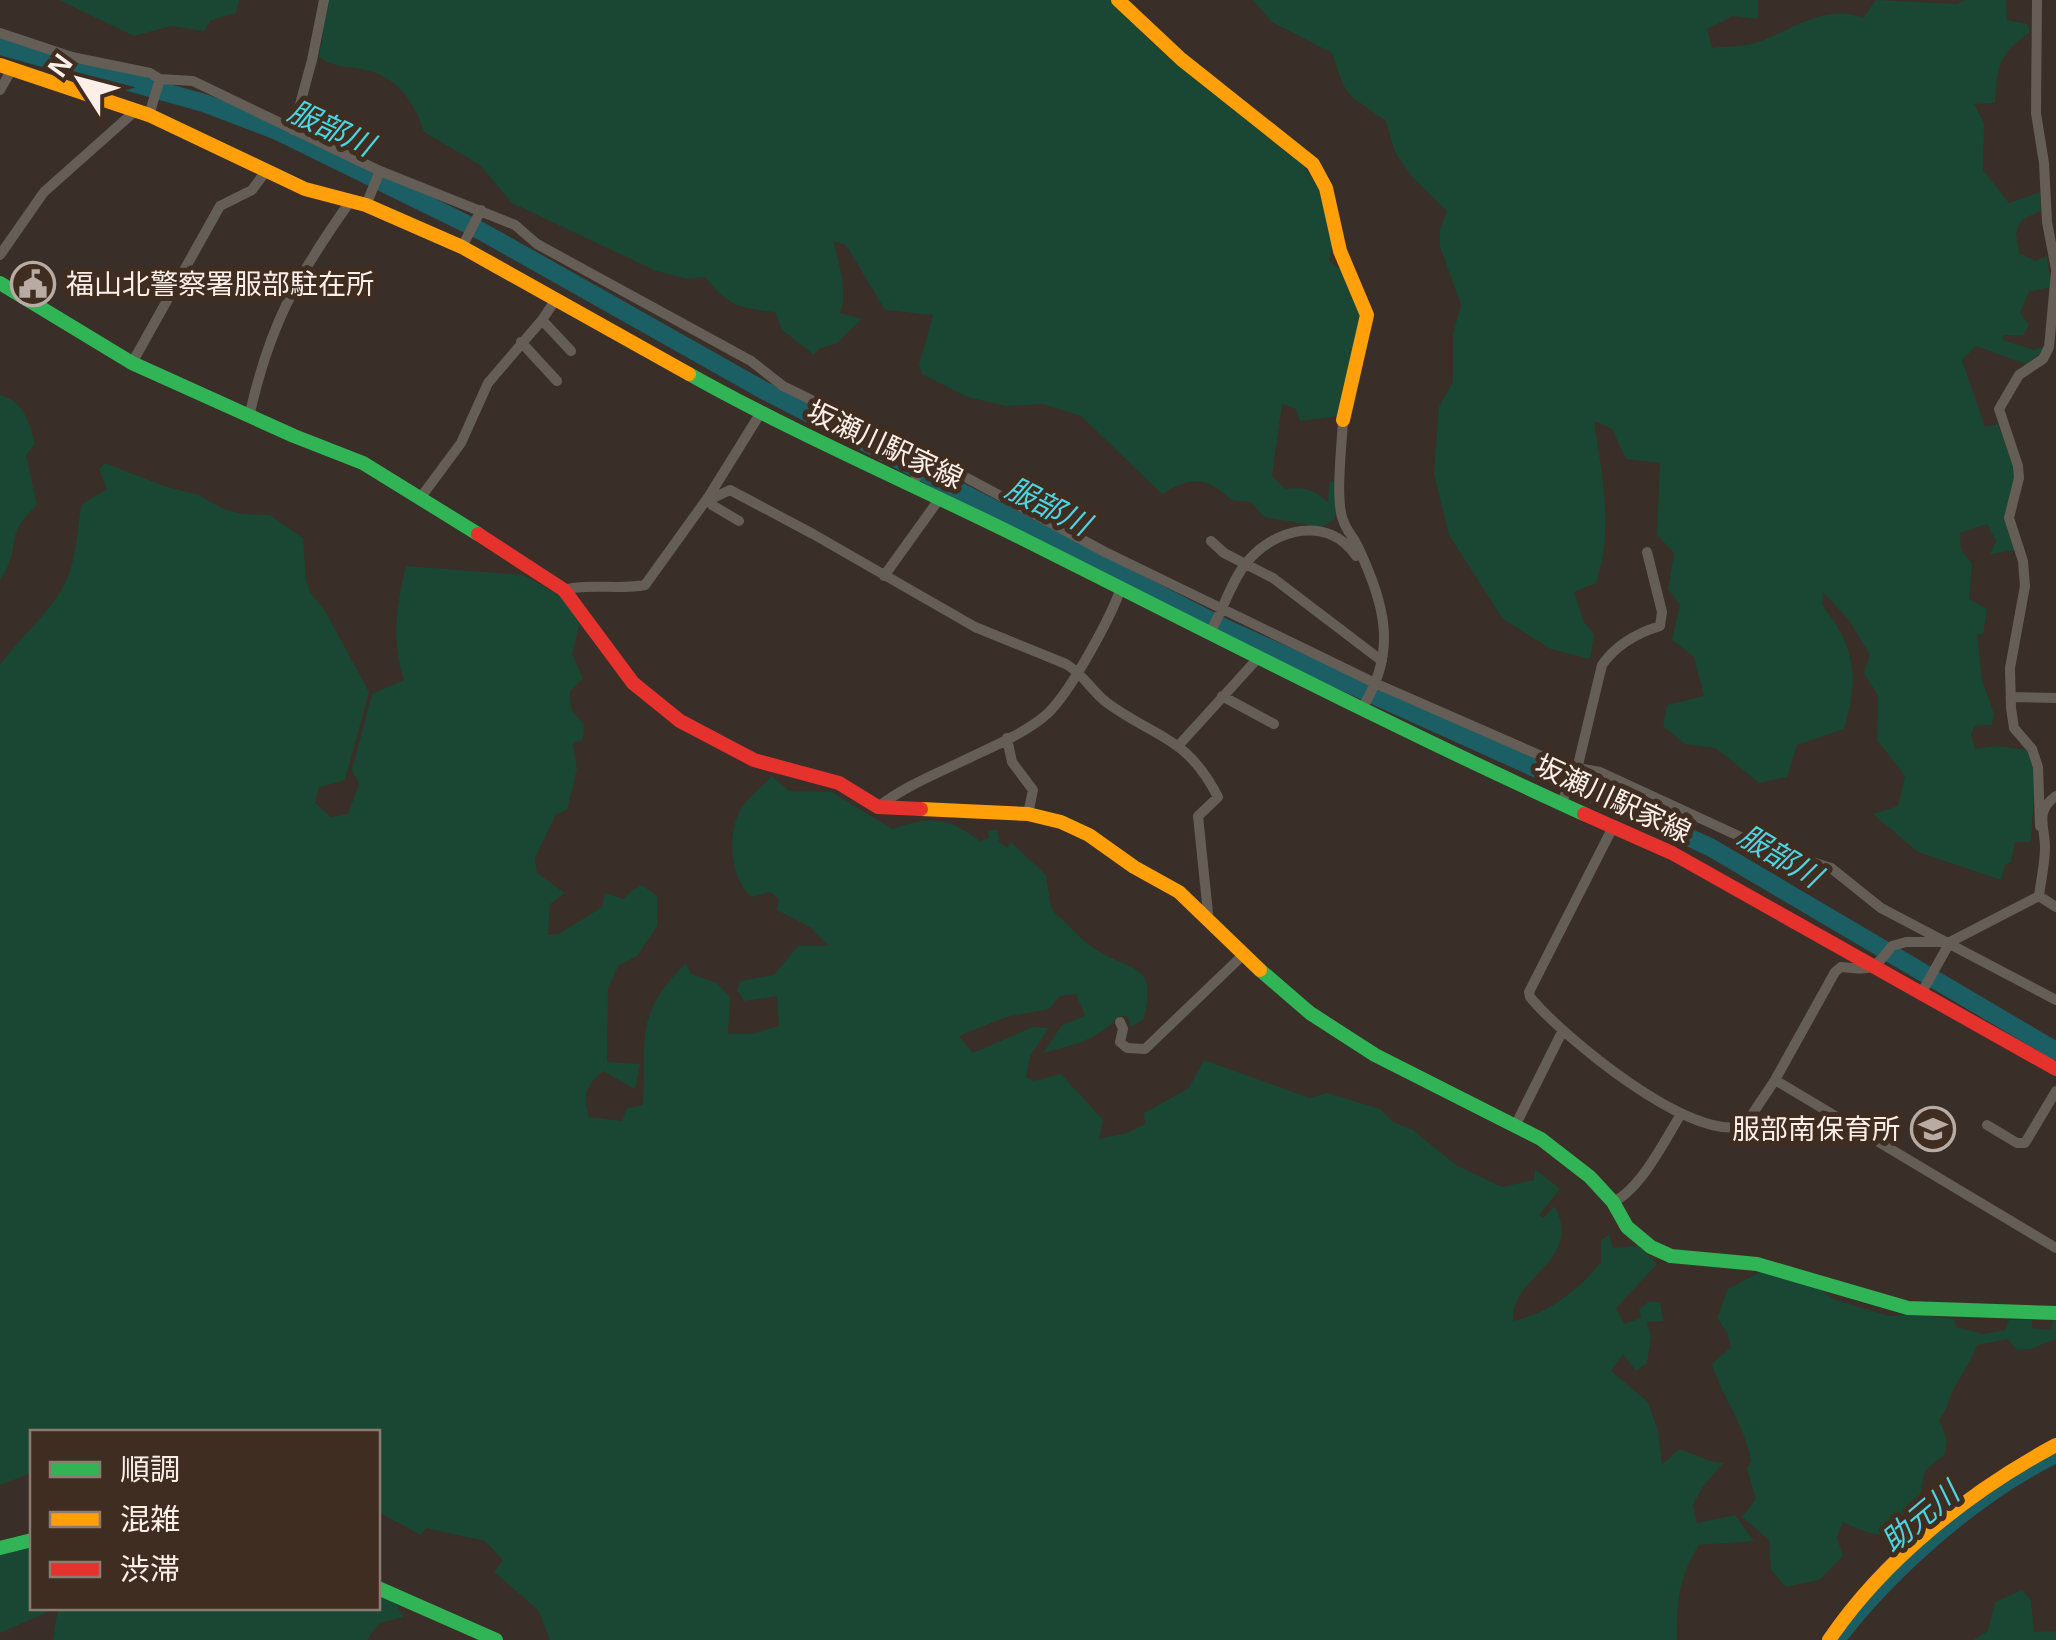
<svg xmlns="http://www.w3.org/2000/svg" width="2056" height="1640" font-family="Arial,'Noto Sans JP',sans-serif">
<rect width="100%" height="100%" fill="#392e28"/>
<path fill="#194733" d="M59 0H239L236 13 211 20 204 31 171 26 134 36Z
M328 0H1111C1131 20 1150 42 1172 60 1230 107 1356 171 1329 261L1340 269 1362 312 1338 416 1300 421 1296 409 1282 404 1272 476 1285 489C1303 487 1315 489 1328 503L1329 482 1338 480 1335 519 1322 527 1264 517 1251 502 1231 500C1207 476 1191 476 1162 494L1081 416 1043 404 1006 406 967 397 922 374 919 365 933 315 885 310 846 245 833 241C839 263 848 291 840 313L862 319 837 343 818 349 814 355 782 330 775 312C738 308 728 306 705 277L688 279 656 271 512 203 480 165 424 132C416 106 401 81 373 72 354 65 336 70 319 57Z
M1253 0H1758V19L1733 16 1707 29 1712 48C1727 46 1745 47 1759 42 1793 29 1827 3 1863 18L1876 0 1957 4 1965 0H2006L2007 20 2027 24 2030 32C1999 54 1997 65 1995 103L1974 104 1984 123 1983 170 2009 203 2040 192 2041 210 2021 221 2016 233 2019 253 2035 261 2047 256 2051 287 2029 292 2020 313 2029 325 2023 335H2004L2003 340 2034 350 2043 347 2040 354 2026 364 1976 346 1962 360 1985 427 1998 424 2018 477 2004 520 2016 550 1990 554 1996 541 1987 524 1960 533 1961 550 1972 563 1969 599 1987 609 1983 635 1977 634 1982 680 1994 714 1992 725 1975 726 1971 734 1975 749 1996 746 2027 750 2035 773 2031 842H2015L2011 862 2005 865 2001 880 1918 852 1873 814 1898 806 1905 776 1877 740 1878 696 1864 673 1870 655 1849 620 1823 592 1822 605C1856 647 1859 679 1844 729L1797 745 1787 777 1759 783 1716 748 1685 744 1663 726 1667 705 1704 696 1694 657 1672 640 1680 605 1668 589 1674 553 1657 535 1660 463 1626 459 1612 429 1594 421C1602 476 1614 530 1596 583L1574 592 1584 622 1594 634 1590 659 1551 649 1503 619 1449 535 1434 473 1439 406 1453 382V334L1461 305 1440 247V229L1447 211 1412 177 1395 152 1386 121 1352 97 1343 85 1332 53 1272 22Z
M0 395C23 401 30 422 35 444L26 455 37 505C0 540 25 543 0 580Z
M105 463 164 486 199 495 223 509 242 514 270 515 303 538 306 581 310 592 325 611 369 692 345 780 319 787 315 803 331 817 348 814 359 784 352 770 372 694 404 680C391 636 396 610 406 566L523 575 558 594 580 622 572 654 583 678 570 691 571 709 584 725 583 739 573 744 577 769 567 810 556 814 535 858 537 873 565 893 550 904 548 935 559 934 602 907 605 893 624 899 630 892 642 885 657 896V926L637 956 619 965 608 988 607 1062 640 1064 635 1089 603 1071C586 1086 582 1095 589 1117L622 1121 627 1108 643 1105C647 1037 633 1016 686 963L691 974 717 983 730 997 728 1034H752L779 1026 777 996 744 1001 737 991 740 981 774 975 798 946H829L810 927 777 910 779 899 770 892 752 897C729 879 726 829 743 806 751 795 763 786 772 776L789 791 832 792 892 829C931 816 947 816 980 841L989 838 988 831 997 829 999 841 1007 848 1011 842 1046 875 1051 907 1055 913C1069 925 1083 942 1098 951 1138 974 1156 963 1144 1019L1131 1027 1127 1016H1119C1098 1040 1074 1045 1043 1053L1062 1025 1085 1016 1076 994 1059 996 1049 1009 1006 1017 959 1036 973 1053 1033 1027 1049 1028 1030 1056 1026 1077 1034 1081 1061 1074 1103 1120 1099 1139 1127 1133 1145 1124 1144 1113 1189 1088 1204 1060 1310 1098 1327 1093 1380 1109 1393 1122 1413 1130 1456 1165 1502 1187 1534 1180 1535 1169 1560 1189 1539 1215 1543 1218 1554 1206C1586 1261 1510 1275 1513 1321 1550 1313 1578 1290 1601 1262V1240L1609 1235 1613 1248 1639 1246 1657 1264 1616 1308 1624 1324 1641 1318 1639 1310 1648 1302H1660L1663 1321 1647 1322 1651 1337 1647 1363 1636 1371 1623 1354 1611 1371 1648 1402 1658 1431 1662 1465 1679 1449C1694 1453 1708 1463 1723 1463L1702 1488 1693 1505 1697 1523 1735 1515 1754 1541 1699 1545C1678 1579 1677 1601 1677 1640H550L538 1610 494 1572 503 1560 485 1541 426 1528 421 1535 378 1512V1432H32V1473L0 1485V665C22 634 54 611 68 576 77 555 77 526 82 504L107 489 99 469Z
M1762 1271 1821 1290 1835 1300 1889 1316 1913 1314 1954 1319 1956 1327 1983 1334 2005 1330 2009 1320H2032V1328L2051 1330 2053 1319H2056V1339L2031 1349 2017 1350 2008 1339 1977 1345C1970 1364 1962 1373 1953 1390 1947 1402 1949 1407 1939 1420L1947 1439 1945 1454 1925 1471 1920 1495 1907 1529C1881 1539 1867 1534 1843 1522L1837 1538 1843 1556 1819 1580 1786 1587 1771 1570 1769 1540 1742 1517 1756 1499 1747 1469 1751 1461C1745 1425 1723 1399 1712 1364L1731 1347 1727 1332 1717 1318 1728 1289Z
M32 1543V1608H57L0 1633V1551Z
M2022 1590 2031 1600 2034 1632 2056 1631V1640H1973L1988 1631 1995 1602Z
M378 1593 392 1597 404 1617 379 1623 367 1640H53L58 1608H378Z"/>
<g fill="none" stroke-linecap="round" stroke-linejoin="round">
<path stroke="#1b5f65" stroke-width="18" d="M0 46 204 103 275 130 481 231 763 390 1227 629 1710 847 2056 1051
M1836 1640C1889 1570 1977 1492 2056 1454"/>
<path stroke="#645e56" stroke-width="10" d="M2037 0 2036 113 2044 163 2047 222 2056 269
M0 33 72 57 150 73 160 79 193 81 380 171 515 225 537 244 751 361 783 386 926 456 1105 552 1377 684 1562 765 1600 772 1756 844 1831 868 1881 908 2056 1000
M0 90 12 69
M149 115 160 79
M293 130 312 60 324 0
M366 205 380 171
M462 247 481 210
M0 255 44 192 134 112
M542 320 571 351
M521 342 557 381
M132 363 220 206 252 190 266 171
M249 417C269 326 296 278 349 203
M1343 420C1342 444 1335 500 1343 520 1346 530 1354 538 1358 547 1385 604 1398 652 1362 708
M913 484 926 456
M709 496 713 498 730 490 813 534 975 627 1066 664C1083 674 1091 690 1106 702 1156 739 1186 735 1218 797L1198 816 1208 913 1204 915
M709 496 712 505 739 521
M421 497 461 443 488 383 542 320 556 299
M1211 541 1224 553 1273 578 1382 661
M884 576 940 498
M564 590C583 583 621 590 645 585L709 496 760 414
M1210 632C1223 611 1231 581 1247 562 1275 528 1329 515 1356 556
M1222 696 1274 724
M2011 697 2056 698
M1007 738 1012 762 1033 790 1028 814
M1179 745 1259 657
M1562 801 1577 769 1602 665C1616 645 1637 633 1660 626L1662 612 1647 552
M878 807C906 785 941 772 973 756 997 745 1028 731 1047 714 1070 693 1110 619 1121 588
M1614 825 1529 992 1530 997C1562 1036 1693 1145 1745 1125L1775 1080 1835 972 1841 967C1872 970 1873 971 1892 946L1906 942H1950L2039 896 2056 907
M2040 826 2038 767 2032 749 2014 728 2011 708 2010 668 2025 586 2023 561 2009 518 2019 478 2018 466 1999 409 2019 375 2043 359 2049 347 2056 272
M2039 896C2041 880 2045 863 2045 847 2045 826 2034 812 2056 796
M1922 992 1950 942
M1120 1022 1123 1029 1120 1042 1127 1048 1145 1049 1243 955
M1775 1080 2056 1248
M1987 1125 2017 1143H2025L2056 1091
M1515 1126 1563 1030
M1613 1202C1641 1189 1665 1140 1681 1114"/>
<path stroke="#30b455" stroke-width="14" d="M0 283 132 363 294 436 363 463 478 534
M689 374C796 434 908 482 1017 536 1205 630 1392 727 1584 814
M1260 970 1310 1013 1375 1055 1541 1139 1590 1177 1613 1202 1627 1227 1651 1247 1671 1256 1757 1264 1908 1308 2056 1313
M0 1548 32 1540
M378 1588 496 1640"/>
<path stroke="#ff9f0a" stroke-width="14" d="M1118 0 1181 59 1313 164 1326 188 1340 251 1367 315 1343 420
M0 65 149 115 305 189 366 205 462 247 689 374
M921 809 1028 814 1061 822 1089 835 1134 867 1179 892 1260 970
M1829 1640C1884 1559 1970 1491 2056 1445"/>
<path stroke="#e5322d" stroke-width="14" d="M478 534 564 590 633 683 680 721 754 760 839 783 878 807 921 809
M1584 814 1672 853 2056 1069"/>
</g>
<defs>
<symbol id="civic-ring" viewBox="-11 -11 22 22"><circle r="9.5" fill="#402d21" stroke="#b8aba4" stroke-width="1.5"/><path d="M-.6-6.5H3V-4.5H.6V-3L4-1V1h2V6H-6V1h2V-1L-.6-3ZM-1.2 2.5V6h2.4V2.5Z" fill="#b8aba4"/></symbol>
<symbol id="school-ring" viewBox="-11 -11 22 22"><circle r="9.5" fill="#402d21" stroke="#b8aba4" stroke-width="1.5"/><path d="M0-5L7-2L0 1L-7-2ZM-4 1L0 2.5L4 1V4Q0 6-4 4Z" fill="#b8aba4"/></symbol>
</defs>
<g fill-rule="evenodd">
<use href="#civic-ring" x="8" y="259" width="50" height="50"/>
<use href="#school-ring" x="1908" y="1104" width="50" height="50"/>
</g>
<g text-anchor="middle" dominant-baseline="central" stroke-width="10" stroke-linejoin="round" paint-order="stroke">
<g font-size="28" fill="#fcefe7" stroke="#402d21" text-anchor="start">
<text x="66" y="284">福山北警察署服部駐在所</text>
<text x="1900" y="1129" text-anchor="end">服部南保育所</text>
</g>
<g font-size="28" fill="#fcefe7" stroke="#402d21">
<text transform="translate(885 445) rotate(25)">坂瀬川駅家線</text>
<text transform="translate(1613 799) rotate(25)">坂瀬川駅家線</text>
</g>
<g font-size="30" font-style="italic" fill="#48d6e3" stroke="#402d21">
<text transform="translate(331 128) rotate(25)">服部川</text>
<text transform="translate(1048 506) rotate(27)">服部川</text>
<text transform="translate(1780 856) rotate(31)">服部川</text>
<text transform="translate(1920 1517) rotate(-40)">助元川</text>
</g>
</g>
<rect x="30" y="1430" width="350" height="180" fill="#402d21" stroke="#8b7b70" stroke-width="2.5"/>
<rect x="50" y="1462" width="50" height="15" fill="#30b455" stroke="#8b7b70" stroke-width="2.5"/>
<text x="120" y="1480" font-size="30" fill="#fcefe7">順調</text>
<rect x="50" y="1512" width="50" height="15" fill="#ff9f0a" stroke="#8b7b70" stroke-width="2.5"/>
<text x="120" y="1530" font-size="30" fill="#fcefe7">混雑</text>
<rect x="50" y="1562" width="50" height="15" fill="#e5322d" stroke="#8b7b70" stroke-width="2.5"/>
<text x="120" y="1580" font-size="30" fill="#fcefe7">渋滞</text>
<g transform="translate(80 80) rotate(306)" stroke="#402d21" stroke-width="8" paint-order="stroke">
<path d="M0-8L18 38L0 25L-18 38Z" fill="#fcefe7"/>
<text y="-15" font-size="28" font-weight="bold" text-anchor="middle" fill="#fcefe7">N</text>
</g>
</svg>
